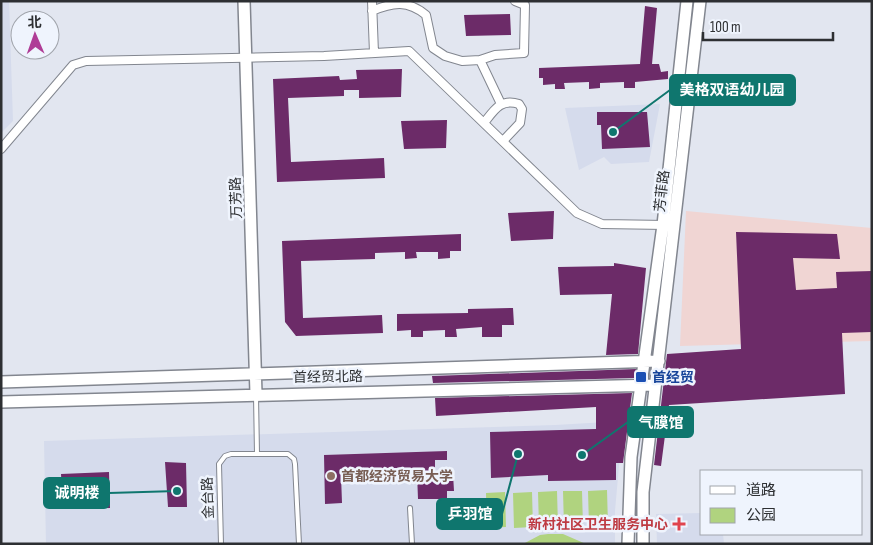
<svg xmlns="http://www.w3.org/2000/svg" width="873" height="545" font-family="'Sofia Sans Condensed','Noto Sans SC',sans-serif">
<rect width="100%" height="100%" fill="#e2e6f0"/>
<path fill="#f0d5d3" d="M686 211 872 228V341L680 346Z"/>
<path fill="#d5dbec" d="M1 1H9L13 121 1 133Z
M660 104 649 162 611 164 604 157 579 170 565 108Z
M623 421 615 511V544H46L44 441 555 425Z
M702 513V534H723L724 544H657L656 514Z"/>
<path fill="#b0d37f" d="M607 490 608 525 589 526 588 491Z
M557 491 558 526 539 527 538 492Z
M563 491H582L583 526H564Z
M505 492 506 527 487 528 486 493Z
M532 492 533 527 514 528 513 493Z
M548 534H563L586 544H523L540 535Z"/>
<path fill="#6c2b68" d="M645 6 657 8 652 64H659L661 72 668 71V79L635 82V88H624V82L600 83V88L589 89V82L564 83 565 89H555V84L543 85V78H539V68L640 64Z
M510 14 511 35 466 36 464 15Z
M402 69 401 97 359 98V90H344V96L288 98 291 162 384 158 385 178 277 182 273 79 339 76 340 80 357 79 356 70Z
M597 112H647L650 147 602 149 601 125H597Z
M447 120 446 148 404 149 401 121Z
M554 211 553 239 511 241 508 213Z
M736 232 837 234 840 259 793 258 796 290 837 288 836 272 872 271V332L842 333 845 394 669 405 661 466 654 465 667 354 741 349Z
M461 234V251H450V258L438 259V252H416L417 258 405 259V252L375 253V259L301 261 303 318 382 315 383 333 296 336 285 322 282 241Z
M614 263 646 268 638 354 606 355 612 294 560 295 558 267 614 266Z
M513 308 514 325H502V337H482V327L456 329 457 337H445V330L423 331V337H411V330L397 331V314L468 313V309Z
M636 369 634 378 433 383 432 376Z
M632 393 623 463H616V480L548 481V475L491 478 490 432 596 429V407L436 416 435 398Z
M447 451V460H435V474H453L454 491H447V499H418L417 473 341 475 342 503 325 504 324 455Z
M165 462 186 463 187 507H168Z
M109 472 110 508 63 509 61 474Z"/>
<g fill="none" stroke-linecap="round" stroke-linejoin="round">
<defs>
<path id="lane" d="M256 396 257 454
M410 508 412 544
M221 544 219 464 225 456 231 454H288L294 459 295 464 299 544"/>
<path id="street" d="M372 1 374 53
M372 11C393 2 408 0 426 15L433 48 445 56 462 61 480 60 495 55 524 53 525 5 515 1
M480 60 501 104
M484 123C494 110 501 98 519 104L522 109 520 123 503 141
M1 149 73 65 86 61 324 56 409 51 577 213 602 224 666 225"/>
<path id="secondary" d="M244 1 256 394
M1 382 659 361
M1 402 655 385
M628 544 631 457 663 225 687 1
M643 544V492L700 1"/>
</defs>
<use href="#lane" stroke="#82868f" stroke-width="6"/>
<use href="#street" stroke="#82868f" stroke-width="10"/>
<use href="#secondary" stroke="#82868f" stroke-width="14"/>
<use href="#lane" stroke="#fff" stroke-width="4"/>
<use href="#street" stroke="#fff" stroke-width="8"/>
<use href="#secondary" stroke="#fff" stroke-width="11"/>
</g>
<rect fill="#1a4fb4" stroke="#eff4fd" stroke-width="2" x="635" y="371" width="12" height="12" rx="2.5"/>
<circle fill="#8d6e63" stroke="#eff4fd" stroke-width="2" cx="331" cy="476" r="5"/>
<path fill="#e0444e" stroke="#eff4fd" stroke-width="2" d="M676.5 516.5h5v5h5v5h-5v5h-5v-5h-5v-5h5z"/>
<g text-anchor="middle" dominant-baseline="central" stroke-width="5" stroke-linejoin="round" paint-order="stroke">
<g font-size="14" fill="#2d2f32" stroke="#eff4fd">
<text transform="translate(662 191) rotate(-83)">芳菲路</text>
<text transform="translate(236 198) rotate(-92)">万芳路</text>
<text transform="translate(328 377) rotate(-1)">首经贸北路</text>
<text transform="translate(208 498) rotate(-92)">金台路</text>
</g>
<g font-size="14" font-weight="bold" fill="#164399" stroke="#eff4fd" text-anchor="start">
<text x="652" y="377">首经贸</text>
</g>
<g font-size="14" font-weight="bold" fill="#785e54" stroke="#eff4fd" text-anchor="start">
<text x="341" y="476">首都经济贸易大学</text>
</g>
<g font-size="14" font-weight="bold" fill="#be3a42" stroke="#eff4fd" text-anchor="end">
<text x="668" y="524">新村社区卫生服务中心</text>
</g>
</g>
<path fill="none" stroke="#0f766e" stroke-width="2" d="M613 132L670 90M582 455L628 422M177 491L109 493M518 454L502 514"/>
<g fill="#0f766e" stroke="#eff4fd" stroke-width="2">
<circle cx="613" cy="132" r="5"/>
<circle cx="582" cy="455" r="5"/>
<circle cx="177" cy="491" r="5"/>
<circle cx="518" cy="454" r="5"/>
</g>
<g fill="#0f766e" stroke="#0f766e" stroke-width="2">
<rect x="670" y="75" width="125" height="30" rx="5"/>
<rect x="628" y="407" width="65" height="30" rx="5"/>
<rect x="44" y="478" width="65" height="30" rx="5"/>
<rect x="437" y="499" width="65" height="30" rx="5"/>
</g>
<g font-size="15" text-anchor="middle" font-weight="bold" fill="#fff">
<text x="732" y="95">美格双语幼儿园</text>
<text x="661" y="428">气膜馆</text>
<text x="77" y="498">诚明楼</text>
<text x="470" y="519">乒羽馆</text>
</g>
<rect width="873" height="545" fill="none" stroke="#2d2f32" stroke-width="5"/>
<rect x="700" y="470" width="162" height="65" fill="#eff4fd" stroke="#a1a5ac"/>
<rect x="710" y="486" width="25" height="8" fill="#ffffff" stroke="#a1a5ac"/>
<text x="746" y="495" font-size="15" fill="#2d2f32">道路</text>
<rect x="710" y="508" width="25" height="15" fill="#b0d37f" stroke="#a1a5ac"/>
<text x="746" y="520" font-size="15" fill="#2d2f32">公园</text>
<g transform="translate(35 35) rotate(358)"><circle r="24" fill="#eff4fd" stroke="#a1a5ac"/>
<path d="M0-4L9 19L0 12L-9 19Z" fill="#af3c96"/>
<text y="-8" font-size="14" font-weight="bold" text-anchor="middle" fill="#2d2f32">北</text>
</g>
<path d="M703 32v8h130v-8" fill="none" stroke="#2d2f32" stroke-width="2.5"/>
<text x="710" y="32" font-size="15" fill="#2d2f32" stroke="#eff4fd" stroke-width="4" paint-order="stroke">100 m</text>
</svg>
